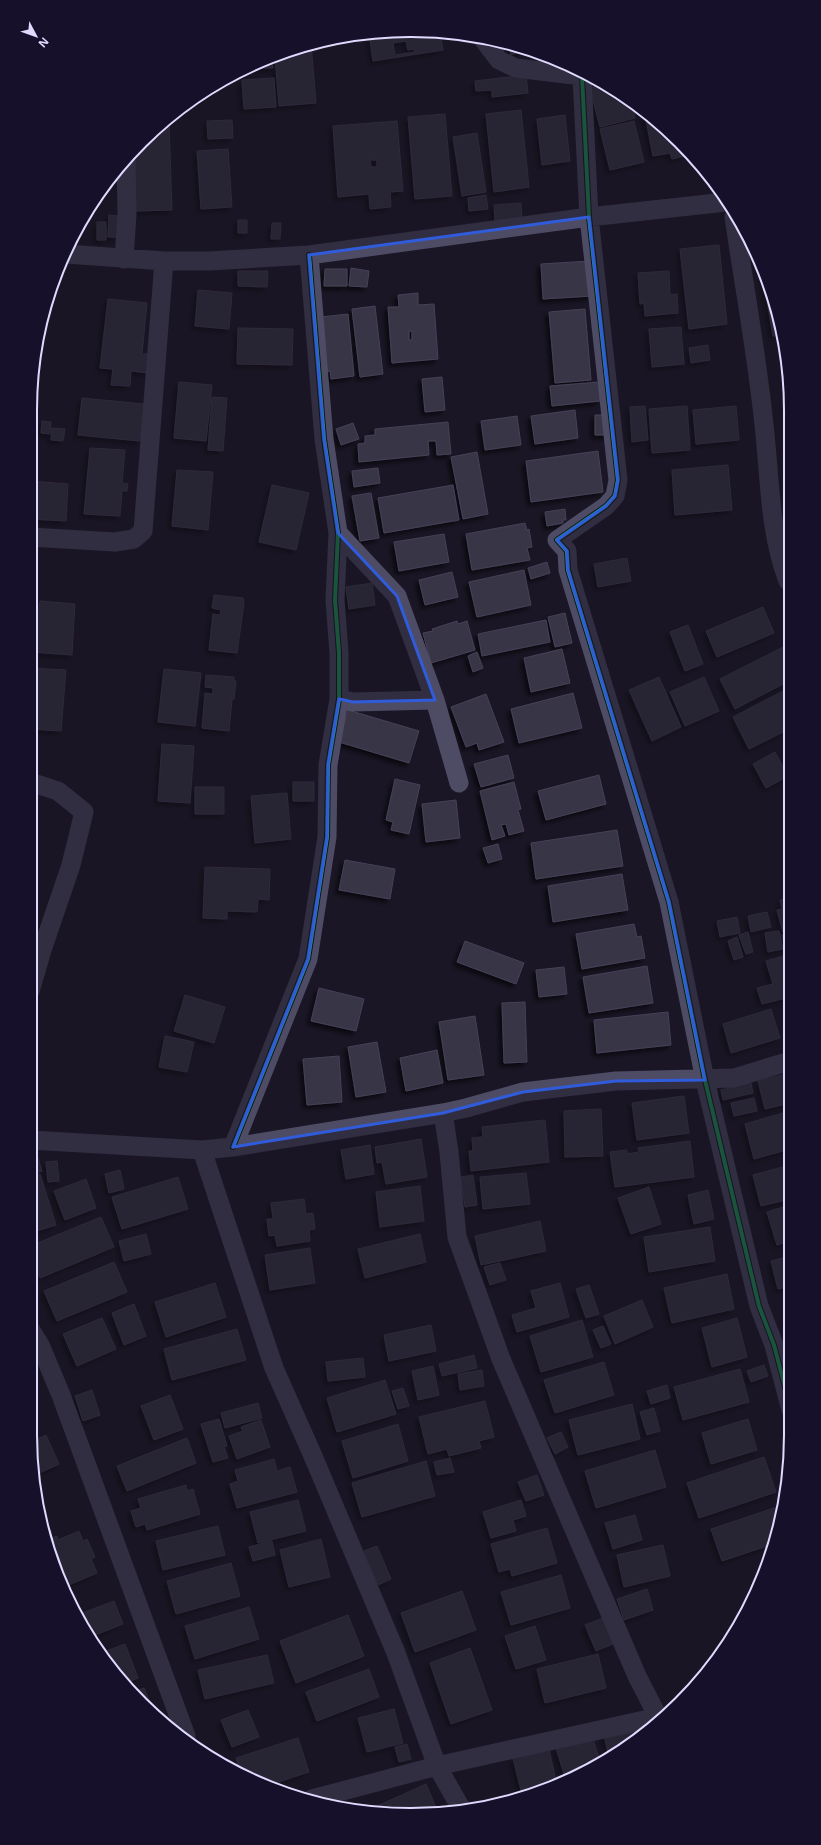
<svg xmlns="http://www.w3.org/2000/svg" width="821" height="1845" font-family="'Open Sans',sans-serif">
<defs>
<filter id="shadow"><feDropShadow dx="-3.5" dy="3.5" stdDeviation="2" flood-color="#0009"/></filter>
</defs>
<rect width="100%" height="100%" fill="#1a1625"/>
<path fill="#393446" stroke="#474158" fill-rule="evenodd" filter="url(#shadow)" d="M386 31 440 33 443 50 373 61 369 33ZM406 41 408 50 415 49V52L395 55 393 43Z
M311 43 316 103 279 106 275 57Z
M508 44 528 49 511 55Z
M272 58 273 68 242 69Z
M526 75 528 93 492 97V90L476 91 475 81Z
M274 78 276 107 244 109 242 80Z
M599 86 631 103 635 118 600 127 590 88Z
M521 110 529 187 494 192 486 114Z
M644 110 684 150V156L672 159 670 153 653 156Z
M445 114 452 196 415 199 408 117Z
M565 115 570 161 542 165 537 119Z
M232 120 233 138 208 139 207 121Z
M397 121 403 191 390 192 391 207 370 209 369 194 338 197 333 126ZM370 160H377V167H371Z
M634 121 644 162 610 170 600 129Z
M162 124H169L172 210 136 211 134 150Z
M477 133 486 192 462 196 453 137Z
M228 149 232 207 201 209 197 151Z
M486 195 488 209 469 211 468 198Z
M521 203 522 220 495 223 494 205Z
M109 215 118 216 117 237H108Z
M238 220H247V233H238Z
M80 222H82L80 237H74Z
M97 222H106V240H97Z
M272 223H281L280 239H271Z
M719 245 727 324 689 329 680 249Z
M590 261 592 296 543 299 541 264Z
M761 265H762L781 335 773 336Z
M351 268 369 271 367 287 349 286Z
M325 269H347V286H324Z
M238 271H268L267 287 238 286Z
M669 271 670 295 677 294 678 313 645 316 644 303 640 304 638 273Z
M198 290 232 293 229 329 195 326Z
M418 293V305L434 304 438 359 392 363 388 307H399L398 295ZM409 331H412V340H409Z
M108 299 147 303 142 354H150L148 373 131 371 130 386 111 385 113 369 100 368Z
M375 306 383 374 360 377 352 309Z
M585 309 591 380 555 383 549 312Z
M348 314 354 376 331 379 330 371 327 372 321 317Z
M681 327 684 364 652 367 649 329Z
M238 328 293 329 292 365 237 364Z
M708 345 710 360 691 363 689 348Z
M442 377 445 410 425 412 422 379Z
M179 382 212 385 206 441 174 438Z
M599 382 600 401 552 406 550 386Z
M212 397 227 398 223 451 208 450Z
M82 398 144 404 140 441 78 435Z
M645 406 648 440 632 442 630 407Z
M687 406 690 450 652 453 649 409Z
M736 406 739 440 696 444 693 410Z
M575 410 578 438 535 444 531 416Z
M595 415H610V435H595Z
M517 416 521 445 485 450 481 421Z
M42 421 51 422 50 434 41 433Z
M448 422 451 454 437 455 436 441H428L429 455 359 462 358 444 365 443V436L375 435V429Z
M353 423 359 439 341 445 336 429Z
M52 428 65 429 63 441 51 440Z
M90 448 125 450 122 483 128 484 127 491H122L120 516 84 514Z
M598 451 603 492 531 502 526 461Z
M477 452 488 514 463 519 451 457Z
M728 465 732 510 675 515 672 470Z
M378 468 380 483 354 487 352 471Z
M177 470 213 472 208 530 172 526Z
M31 481 68 484 66 521 30 519Z
M272 485 309 493 296 550 259 542Z
M453 485 459 520 384 533 378 498Z
M371 493 379 538 360 541 352 496Z
M565 509 566 520H563V523L547 526 545 512Z
M525 523 527 530 529 529 532 547 527 548 530 560 472 570 466 534Z
M444 534 449 562 399 571 394 542Z
M627 558 631 581 598 587 594 564Z
M547 562 550 573 531 579 528 568Z
M524 570 531 605 477 617 469 582Z
M452 572 458 597 425 605 419 580Z
M372 583 375 605 349 609 346 587Z
M30 593 37 594 36 604 30 603Z
M214 595 243 598 244 603 237 653 209 650 213 614 220 615 221 610 212 608Z
M40 601 75 604 72 655 30 652V606H39Z
M763 607 774 633 717 657 706 631Z
M565 613 572 643 555 647 548 617Z
M546 620 550 642 482 656 478 634Z
M457 621 458 624 467 621 475 650 431 663 423 633 433 631 432 629Z
M688 625 703 664 685 671 670 632Z
M783 647 789 658V681L735 709 720 679Z
M562 649 570 683 531 692 524 658Z
M477 652 483 668 473 672 468 656Z
M31 668 66 670 61 731 30 729Z
M164 669 201 673 195 726 158 722Z
M206 675 234 677V681H236L234 699H232L229 731 202 728 205 693 213 694V688L205 687Z
M659 677 681 727 652 741 629 690Z
M704 677 719 711 685 726 670 692Z
M787 689 789 693V729L749 749 733 717Z
M573 693 582 728 519 743 511 709Z
M486 694 504 742 479 750 477 743 466 747 451 707Z
M348 710 419 731 409 763 339 742Z
M162 744 194 746 190 803 158 801Z
M775 752 788 776 766 788 753 764Z
M508 755 514 778 481 787 474 764Z
M599 775 606 804 546 820 538 791Z
M395 779 420 785 409 834 391 830 393 822 386 820Z
M293 782H314V801H293Z
M514 782 521 809 518 810 524 831 509 835 506 824 501 825 505 836 492 840 480 791Z
M195 787H224V814H195Z
M287 793 291 839 255 843 251 796Z
M456 800 460 838 426 842 422 804Z
M617 830 623 866 536 879 531 843Z
M498 844 502 859 488 863 483 848Z
M345 860 395 869 390 899 339 890Z
M205 867 270 869 269 900 258 899 257 912 227 911V919L203 918Z
M622 874 628 910 553 922 548 886Z
M789 898V930L783 932 777 910 782 909 780 900Z
M767 912 771 927 751 932 748 916Z
M737 917 740 933 720 937 717 921Z
M634 924 637 937 641 936 645 958 582 969 576 934Z
M779 931 783 949 768 952 765 933Z
M748 932 753 952 746 954 739 935Z
M789 934 790 947 785 948 782 935Z
M737 937 743 957 734 960 728 941Z
M465 941 524 963 516 984 457 962Z
M787 955 790 964V997L762 1004 757 988 773 984 766 961Z
M647 966 653 1003 589 1013 583 977Z
M564 967 567 994 539 997 536 970Z
M319 988 364 999 356 1031 311 1021Z
M185 995 225 1007 214 1043 174 1031Z
M525 1002 527 1062 504 1063 502 1003Z
M771 1009 780 1038 731 1053 723 1024Z
M668 1012 671 1045 597 1053 594 1020Z
M475 1016 484 1075 448 1080 439 1022Z
M165 1036 194 1042 187 1072 159 1067Z
M377 1042 386 1092 356 1097 348 1047Z
M437 1050 443 1083 406 1091 400 1058Z
M339 1056 342 1102 307 1105 303 1059Z
M790 1073V1103L765 1109 758 1081Z
M751 1083 753 1093 723 1100 721 1090Z
M684 1096 689 1133 637 1140 632 1103Z
M754 1098 757 1111 734 1116 731 1103Z
M601 1109 603 1156 565 1157 564 1111Z
M790 1111V1149L754 1159 745 1124Z
M545 1120 549 1162 471 1171 469 1151H473L472 1138 483 1137 482 1127Z
M421 1139 427 1177 386 1184 382 1162 377 1163 375 1147Z
M690 1141 694 1177 615 1187 610 1152 627 1150V1154L639 1152 638 1148Z
M370 1145 374 1174 346 1179 341 1150Z
M37 1155 42 1171 30 1175V1158Z
M57 1161 59 1181 48 1182 46 1162Z
M790 1165V1199L761 1206 753 1175Z
M120 1170 124 1189 109 1193 105 1174Z
M526 1173 530 1204 483 1209 480 1177Z
M40 1174 56 1225 30 1233V1178Z
M473 1175 477 1205 465 1207 461 1177Z
M178 1177 188 1209 122 1229 112 1197Z
M86 1179 96 1208 65 1220 54 1191Z
M420 1186 424 1221 380 1227 376 1192Z
M649 1187 661 1224 631 1234 618 1198Z
M708 1190 714 1219 694 1224 688 1195Z
M304 1199 306 1214 313 1213 315 1229 309 1230 310 1241 277 1246 275 1235 269 1236 267 1219H273L271 1203Z
M790 1205V1241L777 1245 767 1212Z
M101 1217 114 1247 40 1278 30 1253V1246Z
M540 1221 546 1251 481 1265 475 1236Z
M710 1227 715 1261 649 1272 644 1237Z
M146 1234 151 1254 124 1261 119 1241Z
M420 1234 426 1262 365 1278 358 1249Z
M310 1248 315 1283 270 1290 265 1255Z
M790 1256 791 1286 778 1289 771 1261Z
M114 1262 127 1292 57 1321 44 1291Z
M500 1263 506 1280 490 1285 484 1267Z
M727 1274 734 1309 672 1323 664 1288Z
M215 1283 226 1317 166 1337 155 1302Z
M560 1283 569 1317 517 1332 512 1315 536 1308 531 1291Z
M589 1285 599 1314 586 1318 576 1289Z
M642 1300 653 1327 615 1344 604 1316Z
M134 1304 146 1336 124 1345 112 1313Z
M102 1318 116 1349 77 1366 63 1334Z
M737 1318 747 1357 712 1367 702 1328Z
M582 1320 593 1357 541 1372 530 1336Z
M431 1325 436 1351 389 1361 384 1335Z
M603 1326 611 1344 601 1348 593 1330Z
M237 1329 246 1360 172 1380 164 1349Z
M474 1355 477 1368 442 1376 439 1364Z
M363 1358 365 1377 328 1381 326 1362Z
M604 1362 614 1395 555 1413 544 1380Z
M764 1365 768 1376 751 1382 747 1371Z
M433 1366 439 1395 418 1400 412 1371Z
M740 1369 749 1402 683 1420 674 1387Z
M482 1370 484 1386 460 1390 458 1374Z
M385 1380 396 1414 337 1432 327 1398Z
M667 1385 670 1398 651 1404 647 1391Z
M403 1388 409 1406 398 1409 392 1391Z
M92 1390 100 1415 83 1421 75 1396Z
M170 1395 183 1429 154 1440 141 1406Z
M485 1401 494 1437 479 1441 481 1448 449 1456 447 1449 428 1454 419 1417Z
M258 1403 262 1418 225 1428 221 1413Z
M632 1404 640 1439 578 1455 569 1420Z
M654 1408 660 1431 647 1435 640 1412Z
M219 1419 227 1446 224 1447 228 1458 213 1462 201 1424Z
M748 1419 757 1450 711 1464 702 1433Z
M261 1420 270 1447 237 1459 229 1436 243 1431 241 1427Z
M398 1424 408 1461 353 1478 342 1441Z
M561 1432 568 1447 555 1454 547 1438Z
M46 1435 59 1464 37 1474 31 1442Z
M187 1438 196 1463 127 1491 117 1466Z
M655 1450 666 1487 596 1508 585 1471Z
M764 1457 776 1492 699 1518 687 1483Z
M450 1458 454 1472 437 1475 434 1462Z
M274 1459 277 1471 290 1467 297 1492 237 1508 230 1484 238 1481 235 1470Z
M426 1461 435 1496 362 1517 352 1483Z
M537 1475 544 1495 526 1501 518 1482Z
M186 1485 187 1491 193 1489 200 1514 147 1530 145 1524 136 1527 131 1511 141 1508 138 1499Z
M298 1500 306 1531 258 1543 250 1512Z
M521 1500 526 1516 513 1520 516 1531 491 1538 483 1512Z
M777 1507 778 1510 773 1544 722 1561 711 1529Z
M635 1515 642 1540 613 1549 605 1523Z
M218 1526 225 1555 163 1570 156 1541Z
M547 1528 557 1563 512 1576 510 1569 499 1572 491 1544Z
M79 1531 83 1541 87 1539 95 1557 91 1559 97 1573 64 1587 50 1557 47 1540 57 1536 58 1540Z
M321 1539 330 1577 289 1587 280 1550Z
M272 1541 275 1555 253 1561 249 1547Z
M663 1545 670 1576 624 1587 617 1555Z
M377 1546 391 1579 378 1585 364 1551Z
M231 1563 240 1596 176 1614 167 1581Z
M561 1575 570 1608 511 1625 501 1592Z
M647 1589 653 1610 624 1620 617 1599Z
M462 1591 476 1630 415 1652 401 1613Z
M114 1601 123 1624 90 1637 77 1615Z
M249 1607 259 1639 195 1659 185 1626Z
M348 1615 364 1656 296 1683 280 1641Z
M603 1618 613 1644 596 1651 585 1625Z
M535 1626 546 1660 516 1669 505 1636Z
M125 1644 138 1678 123 1684 101 1653Z
M470 1648 492 1710 451 1724 430 1663Z
M598 1654 606 1688 545 1703 537 1669Z
M267 1655 274 1683 205 1699 198 1670Z
M369 1669 379 1697 317 1721 306 1692Z
M144 1688 152 1708 133 1692Z
M394 1709 403 1743 367 1752 358 1718Z
M248 1710 259 1737 232 1747 221 1720Z
M640 1725 642 1730 609 1757 604 1735Z
M592 1736 601 1764 565 1777 556 1748Z
M298 1738 309 1772 272 1784 240 1772 236 1758Z
M407 1744 411 1759 399 1762 395 1747Z
M549 1749 556 1781 522 1794 513 1758Z
M426 1784 438 1812 410 1815 366 1811Z"/>
<g fill="none" stroke-linecap="round" stroke-linejoin="round">
<path stroke="#4e4c65" stroke-width="19" d="M483 39 499 60 516 68 582 76
M582 76 589 217 618 480 615 496 606 506 557 540 567 551 568 570 669 902 705 1080 759 1306 774 1345 791 1410
M734 217C744 286 757 355 764 425 770 477 769 531 788 581
M66 254 164 261H209L309 255 589 217 726 202
M124 259 127 214 126 158
M338 533 397 596 435 700 459 783
M30 537 115 542 134 539 143 531 164 261
M339 699 353 702 435 700
M30 991 42 950 71 865 84 812 58 791 30 782
M443 1113 449 1152 457 1237 501 1359 637 1676 658 1717
M30 1140 202 1150 233 1147 443 1113 466 1108 523 1092 616 1081 734 1078 790 1061
M233 1147 308 959 327 837 328 765 339 699V653L335 600 338 533 324 439 309 255
M202 1150 274 1368 313 1456 396 1653 437 1766 462 1810
M30 1329 40 1345 61 1395 186 1736
M312 1799 437 1766 658 1717"/>
<defs>
<path id="cycleway" d="M582 76 589 217 618 480 615 496 606 506 557 540 567 551 568 570 669 902 705 1080 759 1306 774 1345 791 1410
M233 1147 308 959 327 837 328 765 339 699V653L335 600 338 533 324 439 309 255"/>
</defs>
<use href="#cycleway" stroke="#16102b" stroke-width="6"/>
<use href="#cycleway" stroke="#1a9f57" stroke-width="4"/>
</g>
<path d="M0 0H821V1845H0ZM589 217 618 480 615 496 606 506 557 540 567 551 568 570 669 902 705 1080 616 1081 523 1092 443 1113 233 1147 308 959 327 837 328 765 339 699 353 702 435 700 397 596 338 533 324 439 309 255Z" fill="#1a1625" fill-opacity=".55" fill-rule="evenodd"/>
<path fill="none" stroke="#305cdc" stroke-width="3" stroke-linejoin="round" d="M589 217 618 480 615 496 606 506 557 540 567 551 568 570 669 902 705 1080 616 1081 523 1092 443 1113 233 1147 308 959 327 837 328 765 339 699 353 702 435 700 397 596 338 533 324 439 309 255Z"/>
<path d="M0 0H821V1845H0ZM410 37H411A373 373 0 0 1 784 410V1435A373 373 0 0 1 411 1808H410A373 373 0 0 1 37 1435V410A373 373 0 0 1 410 37Z" fill="#16102b" fill-rule="evenodd"/>
<path fill="none" stroke="#e0daff" stroke-width="2" d="M410 37H411A373 373 0 0 1 784 410V1435A373 373 0 0 1 411 1808H410A373 373 0 0 1 37 1435V410A373 373 0 0 1 410 37Z"/>
<g transform="translate(36 36) rotate(131)" stroke="#16102b" stroke-width="3" paint-order="stroke">
<path d="M0-3L7 15L0 10L-7 15Z" fill="#e0daff"/>
<text y="-6" font-size="11" font-weight="bold" text-anchor="middle" fill="#e0daff">N</text>
</g>
</svg>
